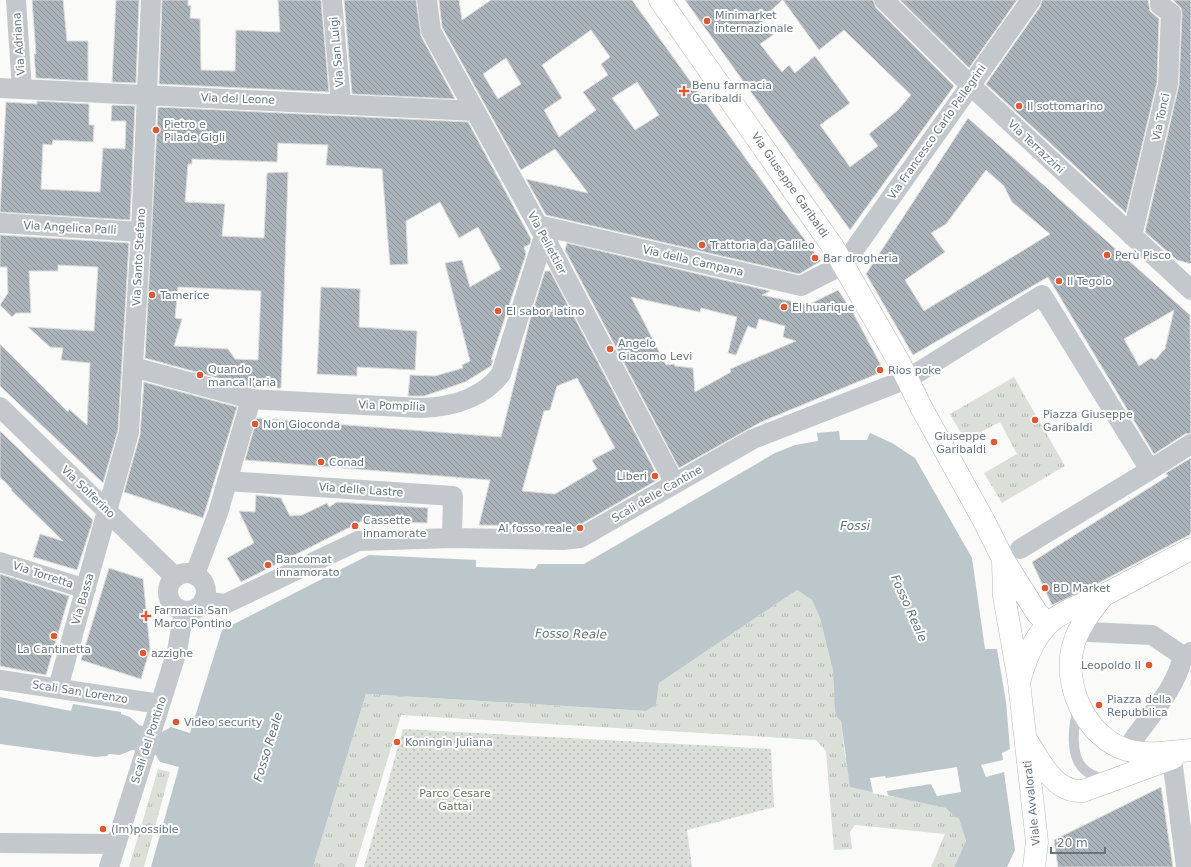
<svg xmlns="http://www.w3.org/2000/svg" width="1191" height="867" font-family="'DejaVu Sans',sans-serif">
<defs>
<pattern id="grass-tufts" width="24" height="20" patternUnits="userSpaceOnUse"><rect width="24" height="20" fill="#dadfd7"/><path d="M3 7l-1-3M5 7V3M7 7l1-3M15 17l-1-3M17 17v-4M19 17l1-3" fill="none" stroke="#b4b9b4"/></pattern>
<pattern id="park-dots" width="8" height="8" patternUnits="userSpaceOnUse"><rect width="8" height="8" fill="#dadfd7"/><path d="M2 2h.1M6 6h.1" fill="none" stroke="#b4b9b4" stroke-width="1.8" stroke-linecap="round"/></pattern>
<pattern id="building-back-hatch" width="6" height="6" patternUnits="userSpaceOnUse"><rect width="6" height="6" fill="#aab3b9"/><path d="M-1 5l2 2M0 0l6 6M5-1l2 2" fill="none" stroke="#8e969c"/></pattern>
</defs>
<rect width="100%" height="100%" fill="#fafaf8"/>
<path fill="url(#grass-tufts)" d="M1014 377 1065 466 1002 503 984 473 1017 454 1000 422 965 440 950 414Z
M797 590 812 600 820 618 833 671 834 692 841 721 845 756 873 793C896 798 921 800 944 807 950 809 953 816 960 818L966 841 954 867H931L945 834 855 825 850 832 852 849 834 850 826 751 816 740 401 715 355 867H313L366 694 646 711 656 705 659 683Z
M158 769 170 772 144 867H129Z"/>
<path fill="url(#park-dots)" d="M403 729 771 749 774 807 687 830 692 867H364Z"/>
<path fill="#bbc7cb" d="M839 431 840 440H867L870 433 892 443 915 458 972 558 985 649H997L1006 702 1010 749 1002 753 1003 760 981 765 986 777 1004 772 1015 850 1007 867H954L966 841 959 818 955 817 946 808 850 787 841 721 837 717 835 710 833 671 820 618 812 600 797 590 659 683 656 705 646 711 366 694 313 867H151L179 767 160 762 156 755 132 750 120 755 109 754 107 756 96 757 0 744V697L71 711 73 704 121 712V714L130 717 139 725 162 732 171 727 190 733 222 630 369 555 476 560V567L535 569 538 564H584L775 453 795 445 818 441 817 433Z"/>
<path fill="#fafaf8" d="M957 767 961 792 937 796 931 784 887 791 888 796 873 793 870 778 885 776 886 778Z"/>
<path fill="url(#building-back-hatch)" stroke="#dcdcda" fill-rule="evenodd" d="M32 0H63L67 41H88V81L36 78 34 54H36Z
M116 0H139L136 83 112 82Z
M162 0H188V6L191 5 190 18 200 19 201 70 235 71 236 30 280 32 278 0H321L329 92 159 84Z
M344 0H416L421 36 455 99 352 94Z
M439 0H459L462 20 491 0H632L784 212 821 261 799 274 546 215 526 179 588 193 555 149 521 170 442 27ZM591 30 610 57 601 64 608 75 583 92 596 110 559 137 544 110 562 98 542 65ZM506 58 521 84 498 99 483 74ZM637 82 659 115 635 130 612 98Z
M685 0H782L761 20 773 35 760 44 782 72 789 65 795 73 815 56 850 103 820 125 850 167 878 146 869 134 897 111 911 95 844 30 819 50 783 0H873L876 8 954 86 850 230Z
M900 0H1017L969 68Z
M1042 0H1148L1150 11 1159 19 1157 82 1126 213 986 84 1040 7Z
M1173 0H1191V264L1177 260 1145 232 1179 85 1182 13 1181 8Z
M37 101 89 104V125H94L93 142 53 140 52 145 43 144 41 189 100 192 103 148 125 149 126 121H111L112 105 135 106 130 220 0 212 6 102 37 104Z
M158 107 468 122 531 239 530 244 524 247 526 254 491 360H493L491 366 465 382 424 396H408L410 375 435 376 463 368 462 365 470 361 445 263 462 260 470 287 501 269 478 227 459 238 440 202 406 221 408 264 390 265 382 169 326 165 328 145 278 143 277 162 192 159V164H188L185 202 225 204 222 236 264 238 267 173 288 172 281 388 251 387 145 358ZM178 287 261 291 258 360 235 359 228 349 174 346 182 319 175 318Z
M968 118 1190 315 1191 433 1185 434 1154 454 1048 277 913 355 866 274ZM986 170 1004 186 1012 202 1050 234 924 311 905 280 945 252 931 233 946 224ZM1174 310 1165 349 1155 360 1151 358 1139 366 1124 339Z
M0 235 129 243 118 430 103 483 0 386V344L68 412 69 409 87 425 90 363 61 360 63 348 50 347 28 327 94 331 98 267 58 265V271H29L31 313H16L12 317 0 305 8 293 7 267H0Z
M567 243 770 291 762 295 808 305 838 290 853 313 884 371 761 422 679 468 565 250ZM631 297 700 312 701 308 737 317 728 353 736 355 748 326 756 329 759 319 785 326 783 337 796 341 730 369 731 372 695 392 693 368 675 366 674 364 666 365Z
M545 271H550L659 479 576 527 479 525 490 480 245 460 257 418 501 437 530 320ZM577 378 615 448 592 460 597 469 555 494 522 491 544 411 550 410 557 386Z
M321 287 360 289 359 327 417 331 415 370 357 367V376L317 374Z
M144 382 237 407 203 518 124 492 140 435Z
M0 431 93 520 77 570 33 557 40 534 63 541 11 490 12 489 0 477Z
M1191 458V534L1089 588 1052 605 1032 562 1168 476 1166 473Z
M256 495 281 498 290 516 302 515 327 503 329 507 337 502 428 508 427 523 362 521 241 582 227 558 254 543 239 511 255 512Z
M109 568 143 579 150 649 141 679 81 660Z
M0 574 69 596 46 675 0 666Z
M1161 787 1173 867H1058L1054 840Z"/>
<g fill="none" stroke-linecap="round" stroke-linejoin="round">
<defs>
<path id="secondary" d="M660 0 833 247 899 362 921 407 984 521 1003 559 1037 613 1048 624
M1003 561 1004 596 1019 681
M1102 597C1091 611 1079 626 1074 643 1061 683 1086 738 1127 750 1147 756 1170 752 1190 750
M1027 741C1041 762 1054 793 1083 791L1173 758
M1034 867 1037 842 1019 682C1025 661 1032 641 1047 625 1062 610 1085 604 1104 595 1133 580 1162 564 1191 549"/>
</defs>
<use href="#secondary" stroke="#b3babf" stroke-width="23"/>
<path stroke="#c3c8cc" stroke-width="10" d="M1079 707C1073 724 1069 757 1085 770 1090 775 1098 777 1105 780"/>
<path stroke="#c3c8cc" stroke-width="20" d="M16 0 22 89
M332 0 341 103
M427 0 431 31 544 236 675 484
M884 0 970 85 1191 290
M0 88 475 111
M0 223 141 232
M538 225 801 286 844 264 1031 0
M1132 236 1168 84 1171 13 1160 5V0
M133 367 251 399 421 408C450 407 482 399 501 374L544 236
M917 373 1042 295 1150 470 1020 549
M0 407 175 577
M1150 470 1191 444
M227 481 453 496 452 538
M0 562 86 589
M168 592a19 19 0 1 1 38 0a19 19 0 1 1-38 0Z
M195 574 218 513 251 399
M203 601 225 604 358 541 452 538 563 540 580 538 753 439 907 379
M1088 632 1152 635 1183 656
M0 680 160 704
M58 688 129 432 141 232 151 0
M1133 740C1152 713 1176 688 1183 656L1191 652
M1172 759 1186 867
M0 843 115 844
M109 867 177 651 184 611"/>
<use href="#secondary" stroke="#fff" stroke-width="22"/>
</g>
<g fill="#e4572e" stroke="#fff" stroke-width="1.5">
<circle cx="707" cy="21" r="4"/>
<path d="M682 85h4v4h4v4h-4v4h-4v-4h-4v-4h4z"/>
<circle cx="1019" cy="106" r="4"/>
<circle cx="156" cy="130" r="4"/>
<circle cx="702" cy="245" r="4"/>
<circle cx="1107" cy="255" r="4"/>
<circle cx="815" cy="258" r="4"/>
<circle cx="1059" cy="281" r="4"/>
<circle cx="152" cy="295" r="4"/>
<circle cx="784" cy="307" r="4"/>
<circle cx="498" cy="311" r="4"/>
<circle cx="610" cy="349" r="4"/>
<circle cx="880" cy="370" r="4"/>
<circle cx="200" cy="375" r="4"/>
<circle cx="1035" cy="420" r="4"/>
<circle cx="255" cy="424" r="4"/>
<circle cx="994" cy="442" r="4"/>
<circle cx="321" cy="462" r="4"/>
<circle cx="655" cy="476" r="4"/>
<circle cx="355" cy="526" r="4"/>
<circle cx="580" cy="528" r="4"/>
<circle cx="268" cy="565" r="4"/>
<circle cx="1045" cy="588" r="4"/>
<path d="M144 610h4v4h4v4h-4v4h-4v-4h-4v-4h4z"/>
<circle cx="54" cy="636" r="4"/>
<circle cx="143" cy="653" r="4"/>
<circle cx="1149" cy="665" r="4"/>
<circle cx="1099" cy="705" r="4"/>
<circle cx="176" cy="722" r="4"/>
<circle cx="397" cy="742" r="4"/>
<circle cx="103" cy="829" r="4"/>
</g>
<g text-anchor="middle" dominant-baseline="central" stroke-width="4" stroke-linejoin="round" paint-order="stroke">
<g font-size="11" fill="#657683" stroke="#fff" text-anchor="start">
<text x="715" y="15">Minimarket<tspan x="715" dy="13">internazionale</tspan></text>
<text x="692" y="85">Benu farmacia<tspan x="692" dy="13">Garibaldi</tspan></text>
<text x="1027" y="106">Il sottomarino</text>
<text x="164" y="124">Pietro e<tspan x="164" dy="13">Pilade Gigli</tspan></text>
<text x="710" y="245">Trattoria da Galileo</text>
<text x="1115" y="255">Perù Pisco</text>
<text x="823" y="258">Bar drogheria</text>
<text x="1067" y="281">Il Tegolo</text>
<text x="160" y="295">Tamerice</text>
<text x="792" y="307">El huarique</text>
<text x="506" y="311">El sabor latino</text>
<text x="618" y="343">Angelo<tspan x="618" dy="13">Giacomo Levi</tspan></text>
<text x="208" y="369">Quando<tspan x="208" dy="13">manca l’aria</tspan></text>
<text x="888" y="370">Rios poke</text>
<text x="1043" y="414">Piazza Giuseppe<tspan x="1043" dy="13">Garibaldi</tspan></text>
<text x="263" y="424">Non Gioconda</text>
<text x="986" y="436" text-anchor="end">Giuseppe<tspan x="986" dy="13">Garibaldi</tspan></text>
<text x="329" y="462">Conad</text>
<text x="647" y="476" text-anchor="end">Liberi</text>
<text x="363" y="520">Cassette<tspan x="363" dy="13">innamorate</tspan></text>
<text x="572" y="528" text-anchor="end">Al fosso reale</text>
<text x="276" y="559">Bancomat<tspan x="276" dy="13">innamorato</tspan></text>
<text x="1053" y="588">BD Market</text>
<text x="154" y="610">Farmacia San<tspan x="154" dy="13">Marco Pontino</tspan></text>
<text x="54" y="649" text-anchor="middle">La Cantinetta</text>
<text x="151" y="653">azzighe</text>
<text x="1141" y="665" text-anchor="end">Leopoldo II</text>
<text x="1107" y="699">Piazza della<tspan x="1107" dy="13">Repubblica</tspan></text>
<text x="184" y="722">Video security</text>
<text x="405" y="742">Koningin Juliana</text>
<text x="111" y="829">(Im)possible</text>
</g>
<g font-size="11" fill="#657683" stroke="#fff">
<text transform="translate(19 44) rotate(-94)">Via Adriana</text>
<text transform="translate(337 52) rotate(-95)">Via San Luigi</text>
<text transform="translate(238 99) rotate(2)">Via del Leone</text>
<text transform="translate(1161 117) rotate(-78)">Via Tonci</text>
<text transform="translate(937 132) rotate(-55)">Via Francesco Carlo Pellegrini</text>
<text transform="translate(1036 147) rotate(43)">Via Terrazzini</text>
<text transform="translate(790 185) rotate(55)">Via Giuseppe Garibaldi</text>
<text transform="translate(70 228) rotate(3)">Via Angelica Palli</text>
<text transform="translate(547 243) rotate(62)">Via Pellettier</text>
<text transform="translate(139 257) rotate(-87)">Via Santo Stefano</text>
<text transform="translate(693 261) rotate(13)">Via della Campana</text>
<text transform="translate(392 406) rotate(2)">Via Pompilia</text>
<text transform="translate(361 490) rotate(4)">Via delle Lastre</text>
<text transform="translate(88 492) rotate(44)">Via Solferino</text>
<text transform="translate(657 494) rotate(-30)">Scali delle Cantine</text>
<text transform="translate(43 575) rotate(18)">Via Torretta</text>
<text transform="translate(83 599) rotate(-74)">Via Bassa</text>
<text transform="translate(80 692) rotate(9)">Scali San Lorenzo</text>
<text transform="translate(149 740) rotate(-72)">Scali del Pontino</text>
<text transform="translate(1032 803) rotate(-96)">Viale Avvalorati</text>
</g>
<g font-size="11" fill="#687a64" stroke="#fff">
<text x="455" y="793">Parco Cesare<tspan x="455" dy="13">Gattai</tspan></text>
</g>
<g font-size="12" font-style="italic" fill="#60757c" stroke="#fff">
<text x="855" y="526">Fossi</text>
<text transform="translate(909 608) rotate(66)">Fosso Reale</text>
<text transform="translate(571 634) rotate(1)">Fosso Reale</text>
<text transform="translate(268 747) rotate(-73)">Fosso Reale</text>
</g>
</g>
<path d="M1051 847v6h54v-6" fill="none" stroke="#657683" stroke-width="2"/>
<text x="1057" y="847" font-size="12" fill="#657683" stroke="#ffffff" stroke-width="3" paint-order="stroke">20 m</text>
</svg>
